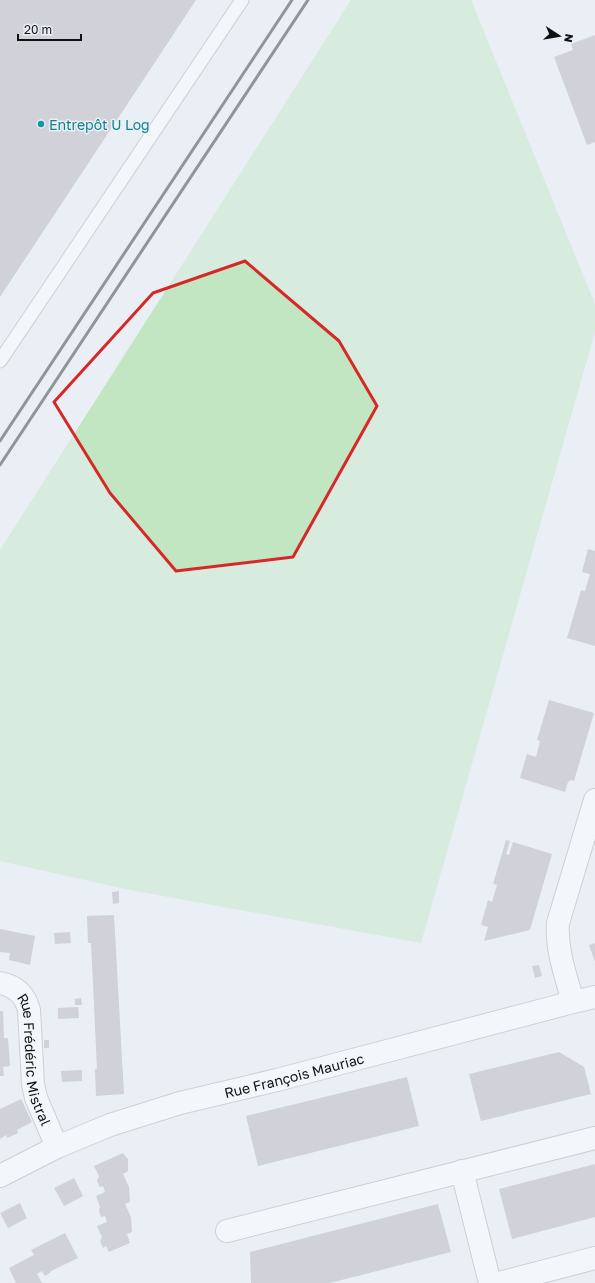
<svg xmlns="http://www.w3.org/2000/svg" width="595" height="1283" font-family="'Golos Text',sans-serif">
<rect width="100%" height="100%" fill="#eaeff5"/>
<path fill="#c2e6c1" d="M351 0H471L595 304V332L421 943 125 889 0 861V550Z"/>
<path fill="#b1aeb5" d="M0 0H196L0 297Z
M595 35V142L587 145 554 57 573 50 571 44Z
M588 549 595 551V646L567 638 581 590 585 591 590 574 582 572Z
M549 700 594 713 574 781 571 780 568 782 565 792 520 778 527 754 536 757 540 741 537 740Z
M506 840 510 841 506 854 509 855 513 842 552 854 530 930 484 941 488 927 481 925 488 900 492 902 497 885 493 884Z
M119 891V903L113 904 112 892Z
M114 915 124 1094 96 1096 95 1069H97L91 943H88L87 916Z
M0 929 35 936 30 965 9 960 10 953 0 952Z
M70 932 71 943 55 944 54 933Z
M595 943V962L589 945Z
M539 965 542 976 535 978 532 966Z
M81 998 82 1005H75V999Z
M78 1007 79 1018 58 1019V1008Z
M0 1011H3L4 1038H8L10 1066 3 1067 4 1076H0Z
M44 1040H49V1048H44Z
M559 1052 584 1067 591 1094 481 1121 469 1074Z
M82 1070V1081L62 1082 61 1071Z
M407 1077 419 1126 258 1166 246 1116Z
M21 1099 32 1122 17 1130 18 1133 7 1138 6 1135 0 1139V1109Z
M123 1153 128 1159V1171L123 1174 129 1187 130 1202 125 1204 131 1217 132 1232 127 1234 130 1243 109 1252 106 1246 103 1248 100 1241 102 1237 97 1226 107 1222 105 1216 101 1217 99 1211 100 1207 96 1196 105 1192 103 1186 100 1187 97 1181 99 1176 94 1166Z
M595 1164V1217L512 1239 499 1189Z
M74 1178 83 1196 64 1206 54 1188Z
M20 1203 27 1218 8 1228 0 1213Z
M438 1204 451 1252 330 1283H251L250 1252Z
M65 1233 78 1258 51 1271V1272L45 1276 42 1271 37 1274 42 1283H16L9 1268 34 1255 31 1250Z"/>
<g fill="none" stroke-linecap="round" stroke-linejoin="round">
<defs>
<path id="service" d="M0 361 242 0"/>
<g id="minor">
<path id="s1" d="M0 983C16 986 25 995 29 1010L33 1084 36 1098 57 1147"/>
<path d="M573 1002C566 976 556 950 558 923L595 800"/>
<path d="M462 1171 490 1283"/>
<path id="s2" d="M0 1176 57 1147 110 1125 180 1103 277 1080 573 1002 595 997"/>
<path d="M227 1231 595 1138"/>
</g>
<path id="tertiary" d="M499 1283 595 1258"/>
</defs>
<use href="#service" stroke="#a9aeb4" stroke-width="15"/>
<use href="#minor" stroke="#a9aeb4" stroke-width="24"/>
<use href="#tertiary" stroke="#a9aeb4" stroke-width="24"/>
<use href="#service" stroke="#fff" stroke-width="13"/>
<use href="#minor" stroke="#fff" stroke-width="22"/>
<use href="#tertiary" stroke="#fff" stroke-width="22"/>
<path stroke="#27292b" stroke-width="3" d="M0 441 292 0
M0 465 308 0"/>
</g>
<path d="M0 0H595V1283H0ZM245 261 339 341 377 406 293 557 176 571 110 493 54 402 153 293Z" fill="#eaeff5" fill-opacity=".55" fill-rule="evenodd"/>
<path fill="none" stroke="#d62828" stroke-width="3" stroke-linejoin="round" d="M245 261 339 341 377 406 293 557 176 571 110 493 54 402 153 293Z"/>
<circle fill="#0f9aa8" stroke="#eaeff5" stroke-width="1.5" cx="41" cy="124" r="4"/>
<g text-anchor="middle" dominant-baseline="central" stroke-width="3" stroke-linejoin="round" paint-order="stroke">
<g font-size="14" fill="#0d838f" stroke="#eaeff5" text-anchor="start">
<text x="49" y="124">Entrepôt U Log</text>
</g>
<g font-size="14" fill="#0f1113" stroke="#eaeff5">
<text stroke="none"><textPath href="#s1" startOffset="92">Rue Frédéric Mistral</textPath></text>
<text stroke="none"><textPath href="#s2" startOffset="312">Rue François Mauriac</textPath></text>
</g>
</g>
<g transform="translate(559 36) rotate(102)" stroke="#eaeff5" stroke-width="3" paint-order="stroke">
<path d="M0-3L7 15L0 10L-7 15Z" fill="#0f1113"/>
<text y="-6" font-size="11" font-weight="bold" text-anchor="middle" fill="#0f1113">N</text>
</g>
<path d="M18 34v6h63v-6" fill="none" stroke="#0f1113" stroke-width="2"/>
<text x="24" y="34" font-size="12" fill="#0f1113" stroke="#eaeff5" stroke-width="3" paint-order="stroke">20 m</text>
</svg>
